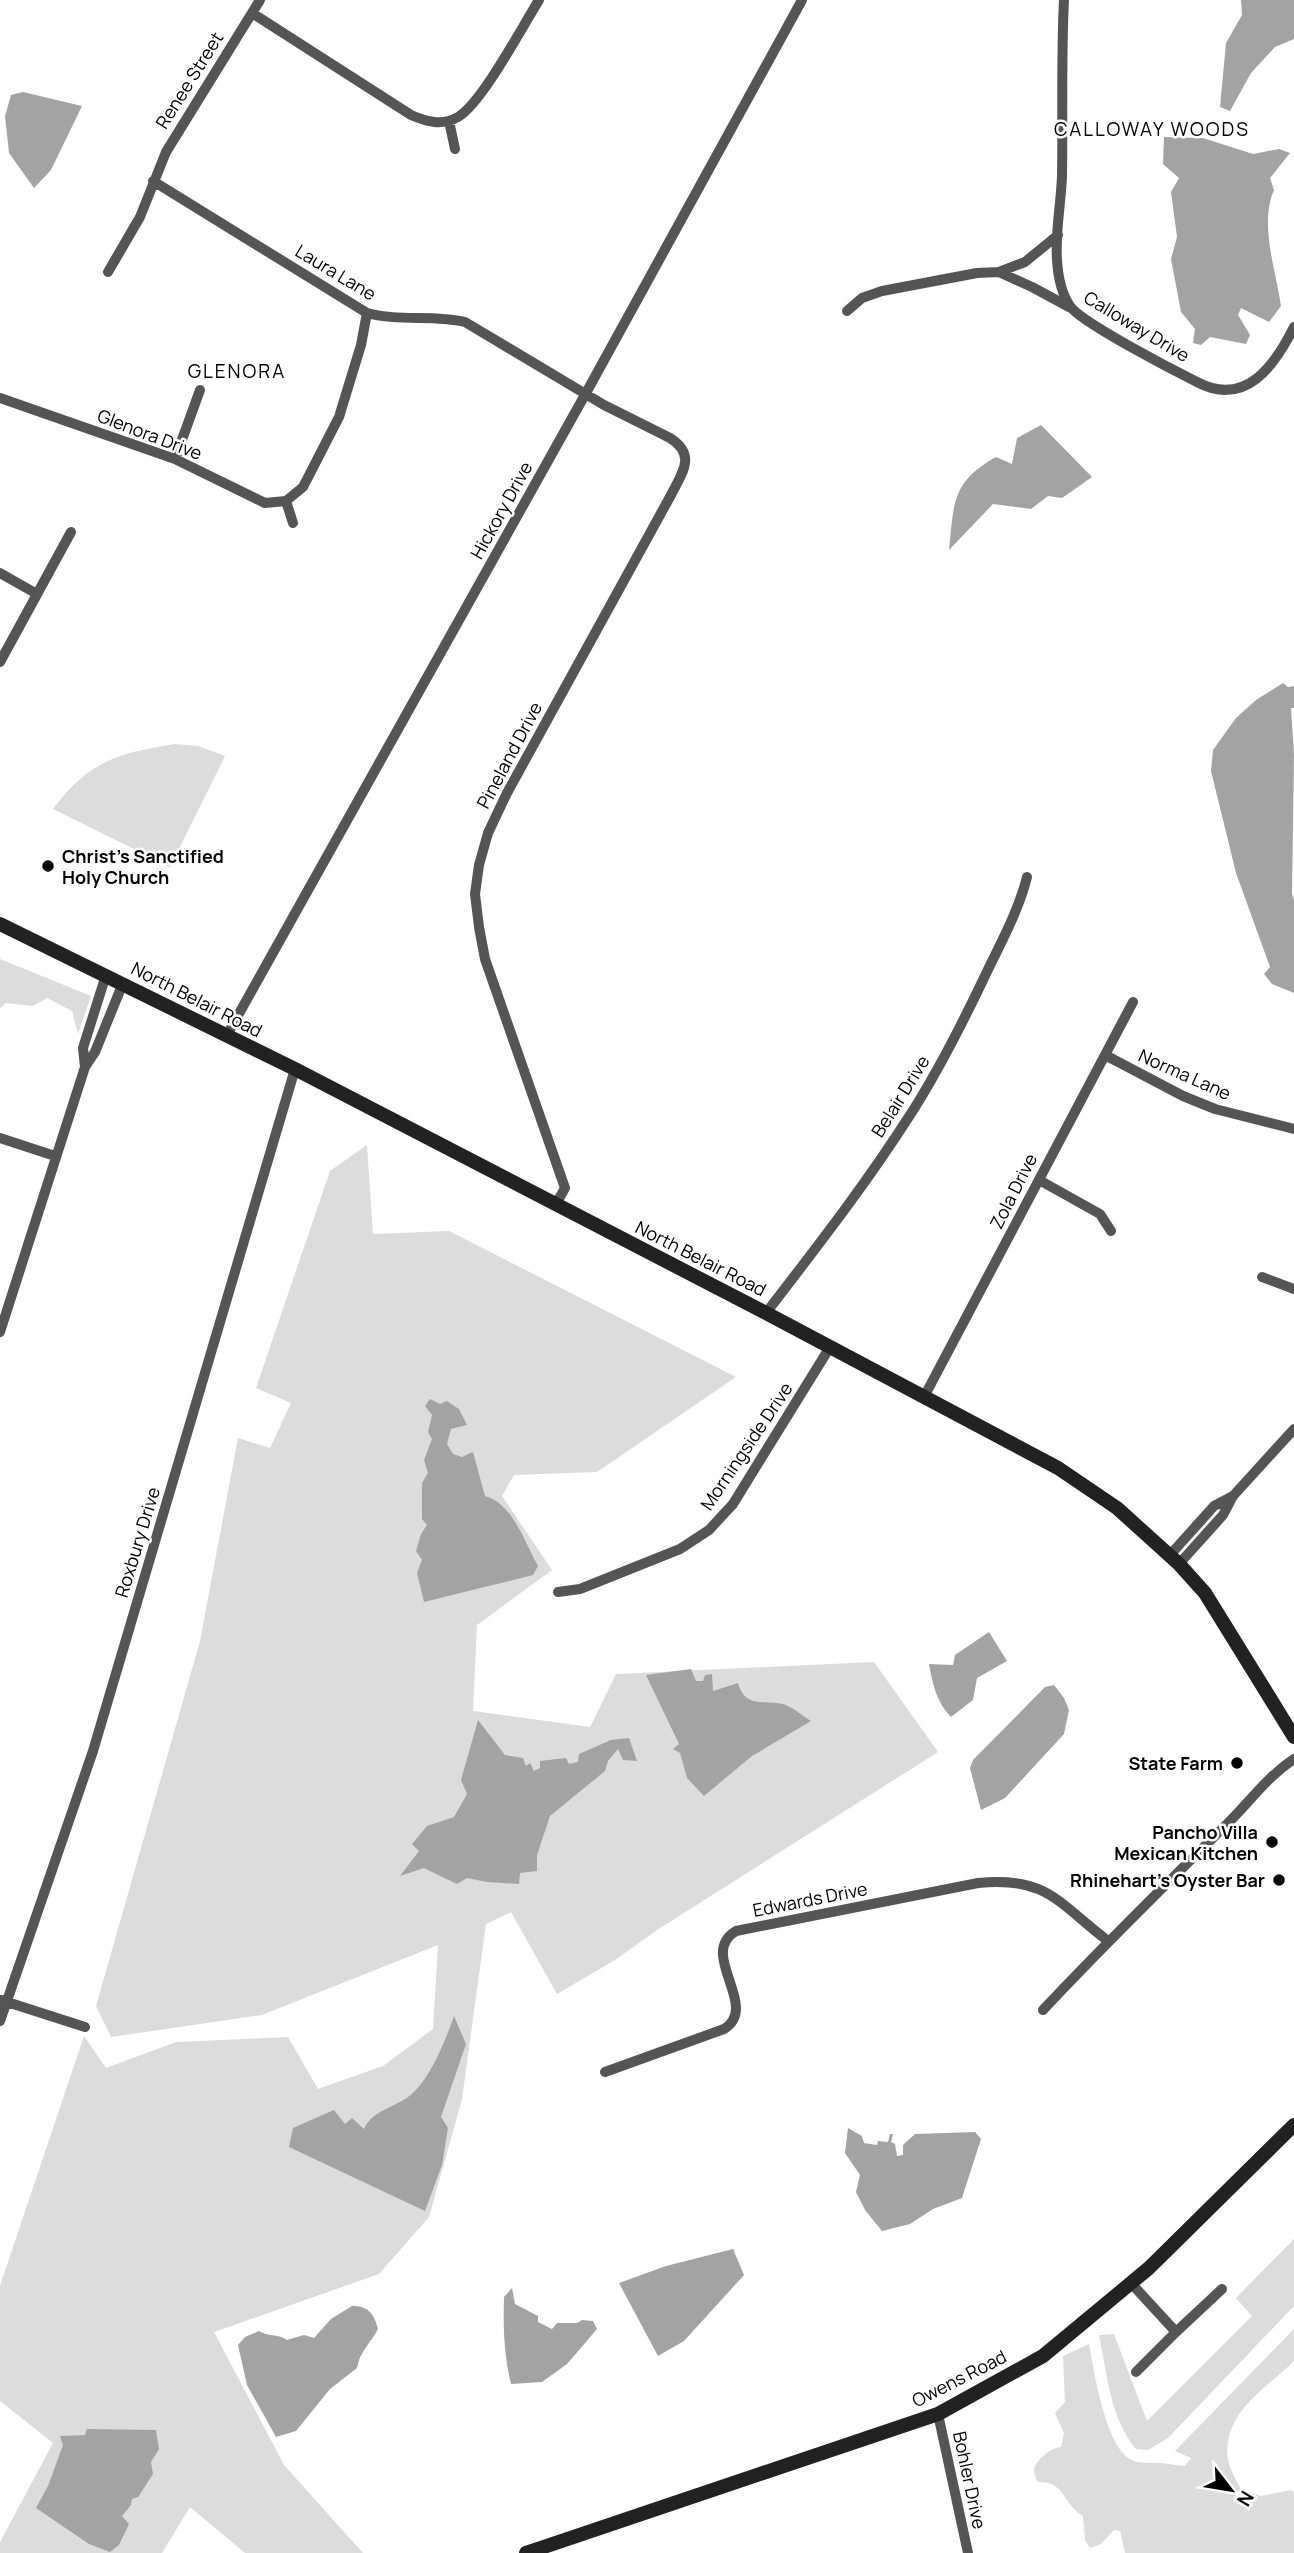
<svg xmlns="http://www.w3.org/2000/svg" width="1294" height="2553" font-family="Manrope,sans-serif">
<rect width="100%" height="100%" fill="#fff"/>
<path fill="#dcdcdc" d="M175 744 198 746 225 756 170 867 53 809C89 761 118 753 175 744Z
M0 959 91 996 78 1034 72 1011 47 998 33 1006 6 1003 0 1008Z
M367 1145 373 1234 449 1231 736 1377 597 1472 514 1475 502 1496 552 1570 477 1625 473 1711 590 1727 616 1674 874 1662 938 1752 657 1930 615 1960 557 1994 511 1912 486 1924 462 2099 429 2217 379 2274 214 2332 284 2465 363 2553H245L190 2507 162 2553H0V2542L53 2443 0 2401V2286L84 2036 106 2068 176 2042 288 2037 318 2089 383 2066 433 2029 438 1945 262 2015 111 2037 96 2006 200 1641 238 1438 270 1448 291 1403 256 1388 330 1171Z
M1294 2239V2306L1168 2438 1148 2450 1136 2449C1110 2418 1107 2373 1099 2335L1114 2334 1147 2421 1252 2316 1236 2298Z
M1294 2329V2361C1265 2390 1222 2412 1228 2460 1230 2470 1237 2481 1241 2490L1261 2496 1291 2490 1294 2492V2553H1125L1120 2531 1114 2530 1101 2544 1090 2548 1085 2540 1083 2516C1061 2502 1065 2481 1038 2482 1036 2479 1034 2473 1034 2470 1035 2460 1052 2447 1061 2447L1064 2433 1055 2413 1065 2402 1063 2356 1089 2344C1094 2372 1105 2440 1127 2457 1138 2465 1147 2462 1158 2463 1168 2463 1176 2466 1185 2466L1191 2458 1175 2451Z"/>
<path fill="#a3a3a3" d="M1241 0H1294V39L1275 47 1251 73 1230 111 1220 107 1226 43 1242 15Z
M23 92 82 106 51 170 34 188 9 153 5 116 11 95Z
M1164 137 1203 138 1253 154 1279 149 1290 153 1270 178 1274 190C1259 224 1276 270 1281 306L1269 322 1241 308 1238 315 1250 335 1246 344 1210 337 1201 345 1193 343 1195 329 1181 312 1171 259 1177 237 1171 192 1179 178 1163 164Z
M1041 425 1092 477 1062 498 1048 496 1031 509 993 504 949 550C954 504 951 482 996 457L1012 464 1017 438Z
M1283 683 1288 687 1294 686V708H1291L1294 755 1292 894 1294 900V993L1272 984 1264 974 1270 967 1236 873 1211 771 1213 750 1236 718 1256 700Z
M430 1399 440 1404 447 1401 459 1409 467 1425 451 1429 447 1444 453 1454 462 1457 473 1452 485 1496C513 1504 524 1541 538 1566L533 1575 424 1602 417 1573 422 1560 416 1551 421 1534 427 1525 422 1519V1483L428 1473 424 1460 432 1439 428 1432 432 1415 425 1406Z
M989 1632 1007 1661 977 1678 973 1700 951 1717C936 1701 933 1685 929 1664L953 1665 955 1655Z
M691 1669 696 1681H703L705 1675 712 1674 713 1691 738 1683C746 1711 767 1698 786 1705 795 1709 803 1716 811 1721L752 1756 704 1796 687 1778 680 1753 673 1749 679 1744 646 1675Z
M1054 1685 1064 1698 1069 1710 1064 1734 1005 1798 981 1810 970 1768 973 1760 1045 1687Z
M478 1720 505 1755 523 1758 526 1766 530 1763 534 1771 540 1768V1761L566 1758 569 1764 578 1762 579 1754 611 1740 629 1738 637 1761 623 1760 618 1749 608 1761 605 1771 550 1816 537 1855V1871L520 1873 519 1884 487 1882 467 1878 457 1884 424 1868 400 1876 419 1851 412 1844 427 1826 454 1817 467 1794 461 1780Z
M454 2016 466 2044 441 2117 448 2128 442 2165 425 2211 289 2147 293 2128 334 2110 345 2124 352 2118 364 2129C372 2110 397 2107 412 2094 431 2077 446 2039 454 2016Z
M848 2128 862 2136 864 2143 877 2145 878 2141 888 2142 890 2134H893L891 2142 895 2144 897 2156 903 2155V2145L915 2134 975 2132 981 2139 962 2198 933 2209 910 2224 882 2231 865 2210 856 2192 860 2175 845 2153Z
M733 2249 744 2275 684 2341 658 2356 619 2283 666 2266Z
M512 2288 515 2304 538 2316V2322L552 2329 557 2323H577L582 2320 593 2321 597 2329 567 2364 542 2382 511 2384C504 2355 503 2327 504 2297Z
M352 2306C369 2306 374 2314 378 2329 370 2344 360 2351 357 2368L330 2389 296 2431 276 2437 247 2385 238 2345 245 2337 259 2331C268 2337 277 2333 287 2340L304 2335 314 2338 331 2319Z
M87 2429 156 2430 159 2449 151 2462 153 2474 138 2497 132 2499 131 2505 122 2516 129 2524 119 2545 110 2552 89 2544 36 2508 48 2486 63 2445 60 2436 85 2435Z"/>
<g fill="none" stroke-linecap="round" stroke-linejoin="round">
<path stroke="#555" stroke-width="10" d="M1064 0C1061 58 1063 117 1062 176 1061 204 1055 232 1057 260 1058 276 1061 293 1070 306 1080 322 1175 371 1197 382 1246 408 1275 365 1294 327
M252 13 411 115C427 122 442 126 458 117 482 103 522 27 539 0
M449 121 455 149
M153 181 367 313C400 322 433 314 465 322L604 405 670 438C697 455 682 473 671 495L507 793 488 833 479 865 475 894 479 927 485 959 565 1188 556 1204
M108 272 140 217 166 152 260 0
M999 272 1032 287 1071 308
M847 311 862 298 882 291 977 273 999 272 1025 262 1058 235
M0 398 175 459 265 503 286 501 303 487 339 417 361 345 367 313
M175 459 200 390
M286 501 293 523
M0 573 37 594
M0 662 71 532
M227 1035 586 393 802 0
M1105 1055 1183 1096 1215 1109 1294 1129
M85 1067 83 1048 106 975
M0 1138 55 1156
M1039 1180 1100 1214 1111 1231
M1262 1277 1294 1289
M766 1313C816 1248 866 1184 910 1115 938 1072 961 1026 983 980 999 946 1018 913 1027 877
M0 1332 85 1067 95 1052 123 983
M924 1397 1133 1002
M1170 1555 1214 1506 1233 1496
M1179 1564 1223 1515 1233 1496 1294 1429
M558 1592 580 1589 680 1549 709 1530 733 1504 830 1347
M1 2000 85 2027
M1043 2010C1101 1948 1161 1889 1221 1830 1246 1807 1265 1778 1294 1759
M0 2021 93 1751 295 1069
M605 2072 724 2029C761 2006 697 1954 736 1931L978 1883C1047 1876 1058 1903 1108 1941
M1131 2283 1176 2332 1136 2372
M1176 2332 1222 2289
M938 2414 968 2553"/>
<path stroke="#222" stroke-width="14" d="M0 924 295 1069 766 1313 1058 1468 1117 1508 1179 1564 1205 1593 1294 1737
M526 2553 938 2414 1043 2356 1149 2268 1294 2125"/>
</g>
<g fill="#000" stroke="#fff" stroke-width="2.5">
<circle cx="48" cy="866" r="7"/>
<circle cx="1237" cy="1763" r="7"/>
<circle cx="1272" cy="1842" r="7"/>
<circle cx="1279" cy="1880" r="7"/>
</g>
<g text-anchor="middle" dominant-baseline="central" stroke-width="5" stroke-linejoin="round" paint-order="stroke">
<g font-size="18" fill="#000" stroke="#fff">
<text transform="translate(189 80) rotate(-58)">Renee Street</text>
<text transform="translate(336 272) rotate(31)">Laura Lane</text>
<text transform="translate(1137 326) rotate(31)">Calloway Drive</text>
<text transform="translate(150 434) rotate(21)">Glenora Drive</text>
<text transform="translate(501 510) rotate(-61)">Hickory Drive</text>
<text transform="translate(509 755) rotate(-62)">Pineland Drive</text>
<text transform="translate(197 999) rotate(27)">North Belair Road</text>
<text transform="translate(1185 1074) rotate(24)">Norma Lane</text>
<text transform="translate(900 1096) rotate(-58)">Belair Drive</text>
<text transform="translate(1013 1191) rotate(-63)">Zola Drive</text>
<text transform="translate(701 1258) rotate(27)">North Belair Road</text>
<text transform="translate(746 1446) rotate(-56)">Morningside Drive</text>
<text transform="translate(137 1542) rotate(-73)">Roxbury Drive</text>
<text transform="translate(810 1899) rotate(-11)">Edwards Drive</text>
<text transform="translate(959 2378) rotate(-27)">Owens Road</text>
<text transform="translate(970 2480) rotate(78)">Bohler Drive</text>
</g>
<g font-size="18" font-weight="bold" fill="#000" stroke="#fff" text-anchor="end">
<text x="62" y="856" text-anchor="start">Christ's Sanctified<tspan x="62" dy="21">Holy Church</tspan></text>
<text x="1223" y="1763">State Farm</text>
<text x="1258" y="1832">Pancho Villa<tspan x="1258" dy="21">Mexican Kitchen</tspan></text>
<text x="1265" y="1880">Rhinehart's Oyster Bar</text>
</g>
<g font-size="19" letter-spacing="2" fill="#000" stroke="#fff">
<text x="1152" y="129">CALLOWAY WOODS</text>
<text x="237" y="371">GLENORA</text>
</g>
</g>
<g transform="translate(1231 2490) rotate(121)" stroke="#ffffff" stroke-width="5" paint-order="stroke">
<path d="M0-5L12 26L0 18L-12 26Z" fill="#000000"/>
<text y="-10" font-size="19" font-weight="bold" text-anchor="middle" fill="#000000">N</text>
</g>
</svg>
